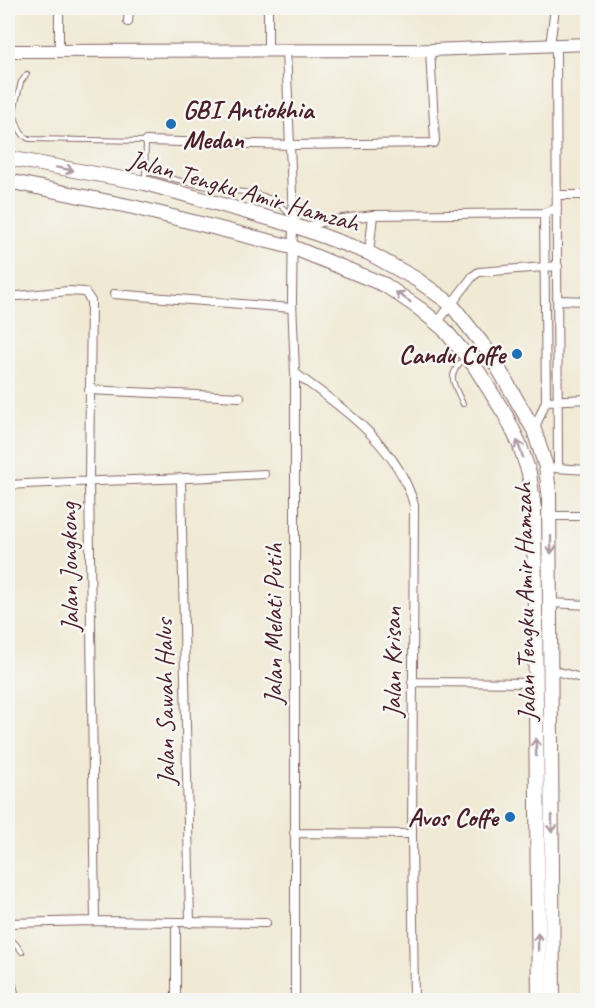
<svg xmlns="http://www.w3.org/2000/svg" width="595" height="1008" font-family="Caveat,sans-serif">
<rect width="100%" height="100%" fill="#f6f6f2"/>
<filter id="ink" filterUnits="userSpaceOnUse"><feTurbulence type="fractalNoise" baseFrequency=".0167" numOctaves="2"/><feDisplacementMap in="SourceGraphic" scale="12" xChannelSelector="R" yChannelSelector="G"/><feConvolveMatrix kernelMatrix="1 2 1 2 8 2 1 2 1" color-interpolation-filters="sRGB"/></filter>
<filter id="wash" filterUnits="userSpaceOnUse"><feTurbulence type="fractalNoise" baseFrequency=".008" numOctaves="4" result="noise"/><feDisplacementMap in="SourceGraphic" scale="24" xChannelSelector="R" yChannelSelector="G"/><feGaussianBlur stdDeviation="1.35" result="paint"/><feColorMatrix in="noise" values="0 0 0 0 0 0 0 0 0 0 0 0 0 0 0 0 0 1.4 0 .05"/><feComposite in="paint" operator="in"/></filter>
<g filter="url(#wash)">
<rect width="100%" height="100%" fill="#f0e9d4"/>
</g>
<g filter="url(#ink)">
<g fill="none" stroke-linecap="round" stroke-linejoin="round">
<defs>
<path id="lane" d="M8 106C19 115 15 133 29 139L146 141 145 179
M14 111 21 82 27 74
M145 171C167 177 190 184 213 188 245 194 267 188 290 215
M463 404C454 383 445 377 464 359
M8 938 15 943 22 952"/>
<path id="street" d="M59 8V51
M128 22 129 8
M550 45 555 8
M556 45 558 468
M268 50V8
M286 50 293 218 292 300 295 373V1000
M146 141 291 145 434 143 435 141 430 50
M558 195H588
M544 213 546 401
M304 229 320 222 373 215 544 213 557 208
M369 253 373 215
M114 294 292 308
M8 297 68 291 85 292 91 301 89 480 95 921
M559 300 588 301
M437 323 473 276 479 272 558 266
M295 373C342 408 398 445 414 505L412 834 414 1000
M89 390 240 397
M534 430 546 401 588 399
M555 468 588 470
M181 479 190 923
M8 485C93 480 178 480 264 474
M550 516H588
M551 603 588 605
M552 670 588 680
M412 682 538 683
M294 833 412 834
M8 923 95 921 266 923
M176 930V1000
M8 971 16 1000"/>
<path id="secondary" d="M8 51 430 50 588 44"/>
<path id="primary" d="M8 158 145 183 293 225 369 253 416 279 451 304 490 354 534 430 546 467 549 492 553 1000
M8 181 133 207 292 247 385 285 420 309 443 328 474 365 506 416 519 443 529 473 534 509 539 1000"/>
</defs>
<use href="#lane" stroke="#846666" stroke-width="6"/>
<use href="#street" stroke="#846666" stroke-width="10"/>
<use href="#secondary" stroke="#846666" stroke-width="14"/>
<use href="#primary" stroke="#846666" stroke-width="16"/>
<use href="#lane" stroke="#fff" stroke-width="4"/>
<use href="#street" stroke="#fff" stroke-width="8"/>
<use href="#secondary" stroke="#fff" stroke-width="12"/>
<use href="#primary" stroke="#fff" stroke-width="14"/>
</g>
<defs><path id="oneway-shaft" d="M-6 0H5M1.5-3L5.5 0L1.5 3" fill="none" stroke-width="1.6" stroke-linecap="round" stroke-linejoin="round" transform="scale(1.5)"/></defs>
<g stroke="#ae9aa0">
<use href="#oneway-shaft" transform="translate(65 169) rotate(10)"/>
<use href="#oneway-shaft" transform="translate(403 297) rotate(-146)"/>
<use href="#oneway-shaft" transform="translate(520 449) rotate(-110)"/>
<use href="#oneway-shaft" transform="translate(551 545) rotate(90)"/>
<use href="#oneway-shaft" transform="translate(536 747) rotate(-91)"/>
<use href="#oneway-shaft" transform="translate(552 824) rotate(90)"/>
<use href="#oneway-shaft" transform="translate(538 942) rotate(-91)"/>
</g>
</g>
<g fill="#1f6fb2" stroke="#f6f6f2" stroke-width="2">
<circle cx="171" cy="124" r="6"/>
<circle cx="517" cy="354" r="6"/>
<circle cx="510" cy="817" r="6"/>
</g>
<g text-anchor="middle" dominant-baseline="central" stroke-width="5" stroke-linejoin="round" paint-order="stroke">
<g font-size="26" font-weight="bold" fill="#4a1f2b" stroke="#f6f6f2" text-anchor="end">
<text x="183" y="109" text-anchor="start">GBI Antiokhia<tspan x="183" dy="30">Medan</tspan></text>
<text x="505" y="354">Candu Coffe</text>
<text x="498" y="817">Avos Coffe</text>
</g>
<g font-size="26" fill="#4a1f2b" stroke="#f6f6f2">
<text transform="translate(244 191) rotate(16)">Jalan Tengku Amir Hamzah</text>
<text transform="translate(69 567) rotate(-91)">Jalan Jongkong</text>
<text transform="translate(525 602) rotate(-91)">Jalan Tengku Amir Hamzah</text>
<text transform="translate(273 624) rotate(-90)">Jalan Melati Putih</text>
<text transform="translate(392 662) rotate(-90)">Jalan Krisan</text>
<text transform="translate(165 702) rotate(-91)">Jalan Sawah Halus</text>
</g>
</g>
<rect width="595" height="1008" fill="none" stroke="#f6f6f2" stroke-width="30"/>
</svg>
